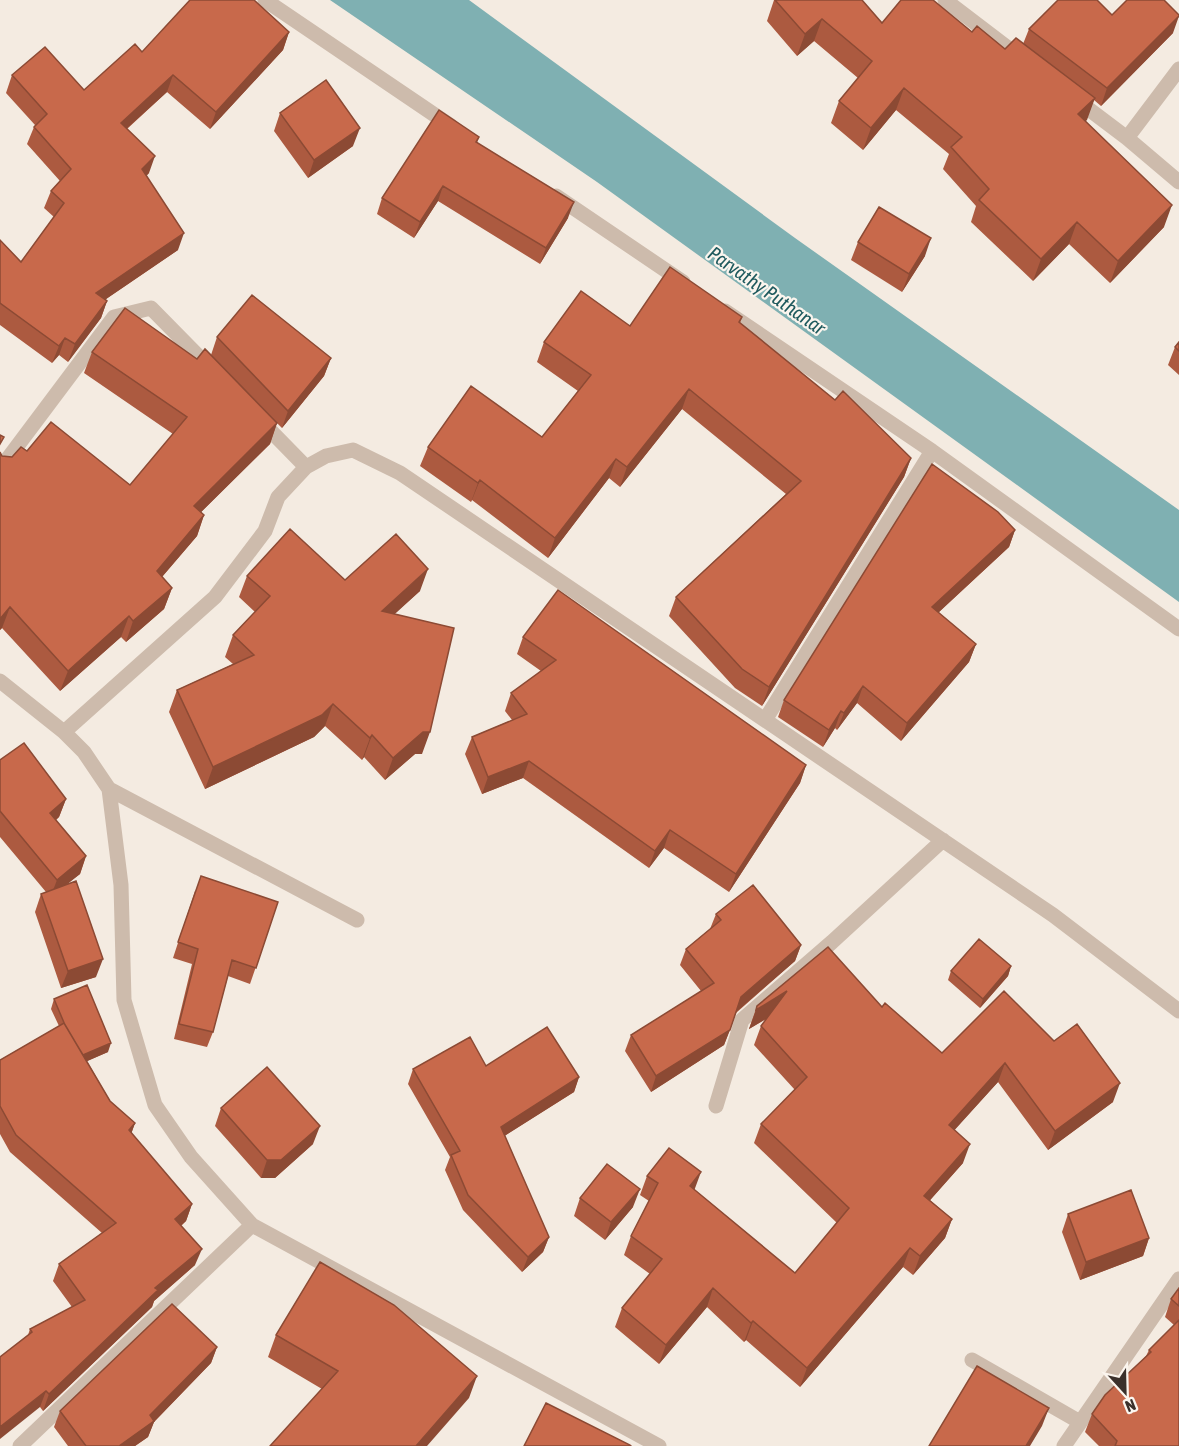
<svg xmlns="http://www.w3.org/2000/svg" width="1179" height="1446" font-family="'Asap Condensed',sans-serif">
<rect width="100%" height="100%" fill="#f4ebe1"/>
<path fill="#7fb0b2" d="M330 0H469L795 238 1179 510V602L597 182Z"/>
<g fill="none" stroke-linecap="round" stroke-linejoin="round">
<path stroke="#cdbbac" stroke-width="15" d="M265 0 451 126
M945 0 1021 58
M1074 98 1127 138 1179 182
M1127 138 1179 69
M556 196 683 282
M725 311 932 451 1179 629
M260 420 306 467
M0 469 114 317 151 308 212 370
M0 681 64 732 84 752 109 789 121 885 124 1000 155 1105 191 1157 252 1225 659 1446
M765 720 932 451
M64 732 215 597 265 531 278 497 306 467 326 456 353 450 400 473 1053 915 1179 1011
M109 789 357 920
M716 1106 742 1020 832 942 943 840
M972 1360 1080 1422
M20 1446 252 1225
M1064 1446 1179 1279"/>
</g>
<path fill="#ac5a40" d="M774 0H862L882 23 972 32 1005 49 1023 44 1029 29 1112 15 1173 33 1101 106 1094 100 1085 121 1164 227 1110 283 1069 244 1033 281 971 222 976 206 943 169 949 154 896 110 863 150 831 123 839 101 858 78 814 41 797 56 767 21Z
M289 32 283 50 210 129 167 92 127 129 149 173 146 176 178 250 106 299 107 301 101 318 68 362 59 355 52 363 0 325V240L21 262 54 217 44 208 51 191 60 181 27 144 34 127 35 125 6 93 12 75 84 90 142 52Z
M280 113 353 146 308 178 274 131Z
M479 137 477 143 568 218 540 264 438 201 414 238 377 214 382 198Z
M858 242 925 256 902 292 851 260Z
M742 317 740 323 835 400 911 458 904 477 762 706 735 688 669 616 676 597 786 494 682 409 620 487 609 478 548 558 472 500 471 502 420 466 428 447 542 437 578 391 537 362 544 342 630 326Z
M217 337 331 358 324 376 282 428 277 423 270 444 201 512 204 515 197 536 162 577 172 588 164 609 126 642 121 637 60 691 2 628 0 630V452L2 456 12 457 27 451 130 485 173 434 84 373 92 352 197 359 211 355Z
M1179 342V375L1168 365 1175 347Z
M1015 530 1009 547 938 613 976 644 969 662 901 741 857 703 837 730 835 728 823 747 778 717 784 700Z
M247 576 345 580 420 591 394 614 422 754H415L385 780 364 757 362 760 325 726 314 737 205 789 169 712 177 690 233 664 225 657 233 635 255 612 239 597Z
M523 637 806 765 800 783 729 892 664 848 649 868 523 778 482 794 465 754 472 737 512 720 505 711 511 693 541 671 517 654Z
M0 760 66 799 59 817 56 820 86 856 80 874 65 885 96 977 61 988 35 912 41 894 46 892 0 837Z
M195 891 278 902 250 984 228 976 213 1032 207 1047 174 1039 192 964 173 958Z
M716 914 801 945 795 961 736 1013 724 1045 651 1092 625 1051 631 1035 701 991 680 965 686 949 710 929Z
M1011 966 1008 976 980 1008 948 980 951 971Z
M1004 991 1113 1102 1048 1150 998 1082 954 1130 963 1163 930 1200 952 1219 945 1238 913 1275 903 1267 800 1387 746 1340 744 1342 707 1307 659 1364 615 1327 622 1308 650 1274 624 1255 631 1236 649 1201 640 1195 647 1176 695 1190 795 1273 837 1223 754 1143 761 1124 795 1090 754 1045 761 1026 766 1019 749 1029 757 1006 882 1007 942 1053Z
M54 999 108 1052 87 1061 110 1101 135 1123 131 1134 192 1204 186 1221 181 1226 195 1265 154 1301 152 1307 43 1411 40 1407 28 1335 30 1329 72 1307 53 1281 59 1264 102 1233 10 1152 0 1134V1060L59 1026 51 1009Z
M486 1066 579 1077 574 1092 504 1136 549 1237 543 1252 522 1272 463 1210 445 1170 450 1157 408 1084 413 1069Z
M221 1108 313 1144 275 1178H261L215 1126Z
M580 1198 633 1207 605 1240 574 1216Z
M1068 1214 1149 1238 1143 1256 1080 1280 1062 1232Z
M1179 1288V1446H1099L1085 1432 1092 1414 1146 1356 1149 1350 1174 1325 1165 1317 1171 1299Z
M276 1335 469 1398 322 1389 268 1357Z
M217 1347 211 1363 154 1422 148 1437 135 1446H68L54 1427 60 1411Z"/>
<path fill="#8c4a34" d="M1179 16 1173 33 1101 106 1107 88Z
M822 19 814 41 797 56 805 34Z
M289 32 283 50 210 129 216 112Z
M173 75 167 92 114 140 121 123Z
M904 88 896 110 863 150 871 128Z
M1095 98 1087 120 1070 136 1078 114Z
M360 128 353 146 308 178 314 160Z
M155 156 149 173 135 187 142 169Z
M443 186 438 201 414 238 420 222Z
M574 202 568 218 540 264 546 248Z
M1172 205 1164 227 1110 283 1118 261Z
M1077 222 1069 244 1033 281 1041 259Z
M184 233 178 250 90 310 96 293Z
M931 238 925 256 902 292 909 274Z
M107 301 101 318 68 362 75 344Z
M65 338 59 355 52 363 59 346Z
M331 358 324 376 282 428 288 411Z
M689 389 682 409 620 487 627 467Z
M277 423 270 444 186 527 194 506Z
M911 458 904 477 762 706 769 687Z
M616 459 609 478 548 558 555 538Z
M480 480 472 500 471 502 478 483Z
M204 515 197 536 149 592 157 571Z
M1015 530 1009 547 926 624 932 607Z
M428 569 420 591 374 633 382 611Z
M172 588 164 609 126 642 133 621Z
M10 607 2 628 0 630V619Z
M129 616 121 637 60 691 68 671Z
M976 644 969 662 901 741 907 723Z
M863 686 857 703 837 730 844 713Z
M333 704 325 726 314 737 205 789 213 767Z
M841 711 835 728 823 747 829 730Z
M423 732H430L422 754H415L385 780 393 758Z
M372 735 364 757 362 760 370 738Z
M529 761 523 778 482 794 488 777Z
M806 765 800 783 729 892 736 874Z
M66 799 59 817 44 830 50 813Z
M670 830 664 848 649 868 655 851Z
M86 856 80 874 50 898 57 880Z
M801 945 795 961 735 1013 741 997Z
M103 959 96 977 61 988 68 971Z
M1011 966 1008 976 980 1008 983 999Z
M787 991 781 1010 749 1029 756 1010Z
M730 1030 724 1045 651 1092 656 1076Z
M111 1043 108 1052 76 1066 79 1057Z
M1005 1063 998 1082 942 1144 949 1125Z
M579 1077 574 1092 495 1142 501 1127Z
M1120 1083 1113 1102 1048 1150 1055 1131Z
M135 1123 129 1140V1130Z
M320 1126 313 1144 275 1178H261L267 1160Z
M970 1144 963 1163 917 1215 924 1196Z
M701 1172 694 1191 690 1186Z
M640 1189 633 1207 605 1240 611 1222Z
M192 1204 186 1221 169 1236 175 1219Z
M952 1219 945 1238 913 1275 920 1256Z
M549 1237 543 1252 522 1272 528 1257Z
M1149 1238 1143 1256 1080 1280 1086 1262Z
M910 1248 903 1267 800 1387 807 1368Z
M202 1249 195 1265 154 1301 152 1307 43 1411 49 1394 155 1288Z
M713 1288 707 1307 659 1364 666 1345Z
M753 1321 746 1340 744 1342 751 1323Z
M217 1347 211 1363 154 1422 148 1437 135 1446H119L150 1415Z
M477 1376 469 1398 427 1446H416Z
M46 1391 40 1407 0 1439V1427Z
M1049 1408 1042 1426 1030 1446H1026Z"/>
<path fill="#c8694b" stroke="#8c4a34" stroke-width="1.5" d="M190 0H254L289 32 216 112 173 75 121 123 155 156 142 169 184 233 96 293 107 301 75 344 65 338 59 346 0 303V240L21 262 64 203 51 191 71 169 34 127 47 114 12 75 45 47 84 90 135 44 142 52Z
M775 0H862L882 23 901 0H933L972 32 977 26 1005 49 1016 38 1095 98 1078 114 1172 205 1118 261 1077 222 1041 259 979 200 989 189 951 147 962 137 904 88 871 128 839 101 872 61 822 19 805 34Z
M1058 0H1097L1112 15 1127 0H1164L1179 15V16L1107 88 1029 29Z
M326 80 360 128 314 160 280 113Z
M439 110 479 137 476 142 574 202 546 248 443 186 420 222 382 198Z
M879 207 931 238 909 274 858 242Z
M670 267 742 317 739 322 835 400 843 391 911 458 769 687 742 669 676 597 801 481 689 389 627 467 616 459 555 538 480 480 478 483 428 447 471 386 542 437 591 375 544 342 581 291 630 326Z
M252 295 331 358 288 411 217 337Z
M125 308 197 359 205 349 277 423 194 506 204 515 157 571 172 588 133 621 129 616 68 671 10 607 0 619V452L2 456 12 457 21 447 27 451 51 422 130 485 187 417 92 352Z
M1179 342V351L1175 347Z
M0 435 4 437 0 444Z
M932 464 998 512 1015 530 932 607 976 644 907 723 863 686 844 713 841 711 829 730 784 700Z
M290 529 345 580 396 534 428 569 382 611 454 628 430 732H423L393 758 372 735 370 738 333 704 322 715 213 767 177 690 254 655 233 635 270 596 247 576Z
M558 590 806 765 736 874 670 830 655 851 529 761 488 777 472 737 527 714 511 693 556 660 523 637Z
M24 743 66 799 50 813 86 856 57 880 0 811V760Z
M201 876 278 902 256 968 232 960 213 1032 179 1024 198 949 178 942Z
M76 881 103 959 68 971 41 894Z
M753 885 801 945 741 997 730 1030 656 1076 631 1035 714 983 686 949 721 920 716 914Z
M979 939 1011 966 983 999 951 971Z
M828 947 882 1007 885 1003 942 1053 1004 991 1054 1041 1077 1024 1120 1083 1055 1131 1005 1063 949 1125 970 1144 924 1196 952 1219 920 1256 910 1248 807 1368 753 1321 751 1323 713 1288 666 1345 622 1308 662 1259 631 1236 658 1183 647 1176 669 1148 701 1172 690 1186 795 1273 849 1208 761 1124 807 1077 761 1026 787 991 756 1010 757 1006Z
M87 985 111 1043 83 1055 65 1025 54 999Z
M64 1023 110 1101 135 1123 129 1130 192 1204 175 1219 202 1249 155 1288 158 1290 49 1394 46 1391 0 1427V1357L32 1332 30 1329 85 1300 59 1264 116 1223 16 1135 0 1106V1060Z
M547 1027 579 1077 501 1127 549 1237 528 1257 468 1195 451 1155 460 1151 413 1069 470 1037 486 1066Z
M267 1067 320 1126 281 1160H267L221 1108Z
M607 1164 640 1189 611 1222 580 1198Z
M1131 1190 1149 1238 1086 1262 1068 1214Z
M320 1262 394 1305 477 1376 416 1446H270L338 1371 276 1335Z
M1179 1288V1306L1171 1299Z
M172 1304 217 1347 150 1415 154 1421 119 1446H86L60 1411Z
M1179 1320V1446H1115L1117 1441 1092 1414 1105 1395 1151 1352 1149 1350Z
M977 1366 1049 1408 1026 1446H929Z
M546 1403 630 1445 631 1446H524Z"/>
<g text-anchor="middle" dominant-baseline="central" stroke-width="4.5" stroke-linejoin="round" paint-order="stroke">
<g font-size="20" font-style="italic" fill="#1f5a5e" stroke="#fbf5ee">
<text transform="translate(767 290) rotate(35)">Parvathy Puthanar</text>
</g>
</g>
<g transform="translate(1125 1392) rotate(158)" stroke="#fbf5ee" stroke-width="4.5" paint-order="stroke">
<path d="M0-4.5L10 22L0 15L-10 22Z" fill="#3b302b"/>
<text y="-9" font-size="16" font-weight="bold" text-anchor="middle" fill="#3b302b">N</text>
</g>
</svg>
